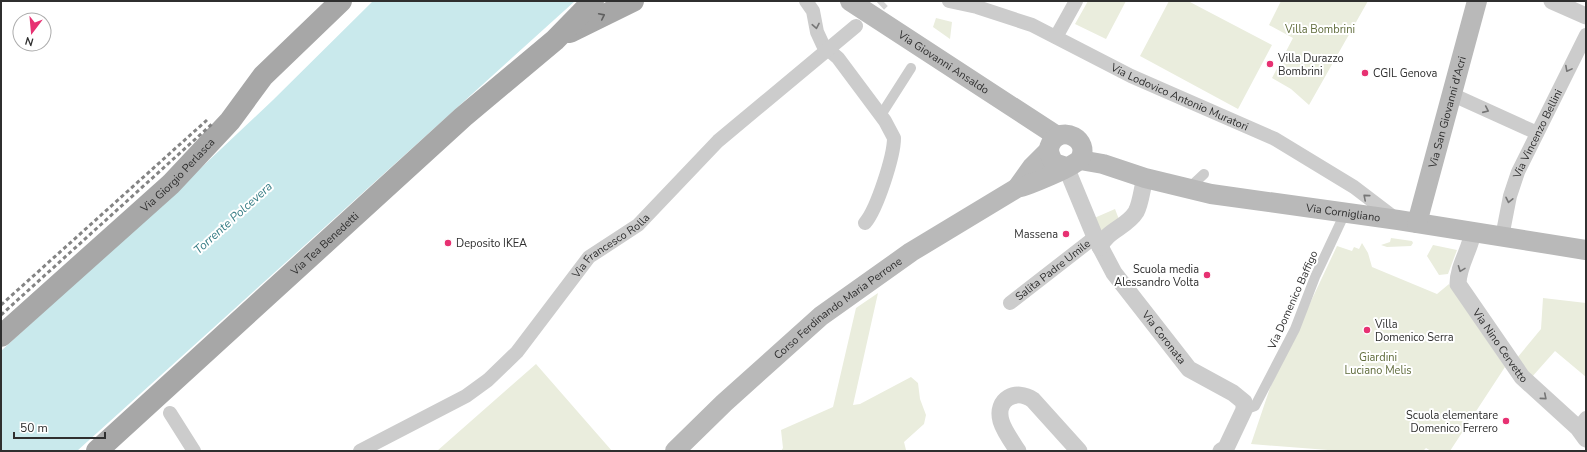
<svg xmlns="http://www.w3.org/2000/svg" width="1587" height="452" font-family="'Nunito Sans',sans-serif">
<rect width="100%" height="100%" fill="#fff"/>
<path fill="#eaeddd" d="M1088 1H1126L1106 39 1075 24Z
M1169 1H1188L1272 45 1238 109 1140 56Z
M1281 1H1368L1309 105 1291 89 1272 78 1293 38 1269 25Z
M936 18 952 22 950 39 933 27Z
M1115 209 1120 222 1099 237 1092 219Z
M1391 238 1412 241 1413 243 1411 246 1387 247 1381 245 1390 242Z
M1362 243 1368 253 1372 267 1437 294 1449 284 1505 367 1450 451H1431L1426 448 1423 451H1341L1251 444 1270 388 1337 246 1352 251 1354 247 1359 249Z
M1433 245 1457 250 1448 274 1439 275 1427 256Z
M878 293 853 405 860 404 911 377 918 383 920 399 926 415 924 424 904 442 906 450 904 451H781L783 448 781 430 833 407 856 308Z
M1543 298 1586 303V377L1555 351 1531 378 1517 358 1541 329Z
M536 364 612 451H437Z"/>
<path fill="#c9e9ec" d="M373 1H575L77 451H1V351L204 165 273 100Z"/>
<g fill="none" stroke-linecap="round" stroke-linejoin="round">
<path stroke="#d5d5d5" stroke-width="14" stroke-dasharray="14 7" stroke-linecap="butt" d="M864 19 883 1"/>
<path stroke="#ccc" stroke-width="10" d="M881 115 911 68
M1188 189 1204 174
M1244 410 1255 406 1295 329 1315 277 1345 213"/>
<g stroke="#ccc" stroke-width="14">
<path d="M806 1 813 11 817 32 823 45 838 58 885 121 894 138C894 156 877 209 865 223"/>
<path id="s1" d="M949 1 977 7 1032 25 1131 76 1275 139 1354 187 1396 219"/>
<path d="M1056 37 1076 1"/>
<path d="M1451 94 1537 133"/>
<path id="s2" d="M1502 237 1510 196 1518 172 1586 35"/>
<path id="s3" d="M1010 303 1095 237"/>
<path d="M170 413 194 451"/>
<path d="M1578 428 1586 418"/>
<path id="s4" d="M360 451 466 396 488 380 517 352 589 257 638 225 718 141 856 26"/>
</g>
<g stroke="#ccc" stroke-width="17">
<path d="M1552 1 1586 16"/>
<path id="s5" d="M1066 167 1095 237 1114 273 1189 369 1233 393 1244 402V410L1226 448 1221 451"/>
<path id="s6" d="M1473 232C1470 250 1458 266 1458 284L1522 377 1578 428 1586 439"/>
<path d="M1100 247C1106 231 1127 227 1136 212 1141 203 1142 188 1145 178"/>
<path d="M1018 451C1012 442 1004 431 1001 421 995 399 1016 388 1033 400L1079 451"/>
</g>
<g stroke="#b9b9b9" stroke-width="20">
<path id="s7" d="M850 1 1057 136"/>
<path id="s8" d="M1080 160 1103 164 1145 178 1211 194 1398 220 1586 250"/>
<path d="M1017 188 1032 167 1049 150"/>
<path id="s9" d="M1417 223 1477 1"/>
<path id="s10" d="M675 451 724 403 821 316 911 252 1017 188C1027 186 1076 166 1080 159 1091 140 1062 124 1051 143 1047 150 1050 156 1054 163L1066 167"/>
</g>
<g stroke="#a7a7a7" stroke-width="22">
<path d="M570 32 633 1"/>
<path id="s11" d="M1 336 171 184 230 121 263 76 341 1"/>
<path id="s12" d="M97 451 463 117 555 40 593 1"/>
</g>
<path stroke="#848484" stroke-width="3" stroke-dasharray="4 3" stroke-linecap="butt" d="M1 305 207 120
M1 315 212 124"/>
</g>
<defs><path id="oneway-chevron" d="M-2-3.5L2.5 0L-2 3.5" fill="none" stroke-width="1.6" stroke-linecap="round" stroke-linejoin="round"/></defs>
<use stroke="#5f5f5f" href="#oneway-chevron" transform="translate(602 16) rotate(-26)"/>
<g stroke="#767676">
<use href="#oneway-chevron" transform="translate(816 26) rotate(79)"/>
<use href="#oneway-chevron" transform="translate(1568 69) rotate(118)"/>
<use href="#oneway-chevron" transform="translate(1486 110) rotate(24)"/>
<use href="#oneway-chevron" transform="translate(1366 197) rotate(-139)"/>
<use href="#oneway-chevron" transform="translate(1509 200) rotate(102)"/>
<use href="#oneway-chevron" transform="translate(1461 269) rotate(111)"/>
<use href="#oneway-chevron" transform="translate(1544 397) rotate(40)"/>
</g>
<g fill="#e73172" stroke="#fff" stroke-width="1.5">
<circle cx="1270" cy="64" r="4"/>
<circle cx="1365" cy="73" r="4"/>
<circle cx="1066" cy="234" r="4"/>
<circle cx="448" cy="243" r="4"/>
<circle cx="1207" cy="275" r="4"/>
<circle cx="1367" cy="330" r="4"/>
<circle cx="1506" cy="421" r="4"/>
</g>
<g text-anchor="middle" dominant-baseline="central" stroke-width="4" stroke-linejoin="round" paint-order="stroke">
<g font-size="11" fill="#606c3c" stroke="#fff">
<text x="1320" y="29">Villa Bombrini</text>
<text x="1378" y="357">Giardini<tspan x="1378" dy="13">Luciano Melis</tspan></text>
</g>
<g font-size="11" fill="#2f2f2f" stroke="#fff" text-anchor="start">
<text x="1278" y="58">Villa Durazzo<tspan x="1278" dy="13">Bombrini</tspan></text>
<text x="1373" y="73">CGIL Genova</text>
<text x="1058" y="234" text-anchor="end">Massena</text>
<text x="456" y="243">Deposito IKEA</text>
<text x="1199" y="269" text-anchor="end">Scuola media<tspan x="1199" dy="13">Alessandro Volta</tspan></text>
<text x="1375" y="324">Villa<tspan x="1375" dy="13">Domenico Serra</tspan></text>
<text x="1498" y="415" text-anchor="end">Scuola elementare<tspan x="1498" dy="13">Domenico Ferrero</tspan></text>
</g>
<g font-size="11" fill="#2f2f2f" stroke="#fff">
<text stroke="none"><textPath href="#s7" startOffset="112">Via Giovanni Ansaldo</textPath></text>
<text stroke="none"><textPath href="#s1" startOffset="251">Via Lodovico Antonio Muratori</textPath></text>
<text stroke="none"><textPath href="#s9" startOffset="115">Via San Giovanni d'Acri</textPath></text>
<text stroke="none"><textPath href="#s2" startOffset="110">Via Vincenzo Bellini</textPath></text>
<text stroke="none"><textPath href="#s11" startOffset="239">Via Giorgio Perlasca</textPath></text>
<text stroke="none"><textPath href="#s8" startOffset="269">Via Cornigliano</textPath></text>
<text stroke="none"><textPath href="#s12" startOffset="308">Via Tea Benedetti</textPath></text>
<text stroke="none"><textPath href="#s4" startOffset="330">Via Francesco Rolla</textPath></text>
<text stroke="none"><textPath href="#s3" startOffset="54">Salita Padre Umile</textPath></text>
<text transform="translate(1293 300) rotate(-66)">Via Domenico Baffigo</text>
<text stroke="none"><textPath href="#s10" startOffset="217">Corso Ferdinando Maria Perrone</textPath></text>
<text stroke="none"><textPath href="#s5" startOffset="198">Via Coronata</textPath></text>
<text stroke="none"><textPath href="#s6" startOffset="129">Via Nino Cervetto</textPath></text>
</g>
<g font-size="12" font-style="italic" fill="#387e86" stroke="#fff">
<text transform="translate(233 218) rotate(-42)">Torrente Polcevera</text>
</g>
</g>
<rect width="1587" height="452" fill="none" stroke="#2f2f2f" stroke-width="4"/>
<g transform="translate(32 32) rotate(196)"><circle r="19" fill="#ffffff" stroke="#acacac"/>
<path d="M0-3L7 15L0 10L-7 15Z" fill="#e73172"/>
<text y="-6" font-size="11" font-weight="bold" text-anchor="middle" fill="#2f2f2f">N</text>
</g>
<path d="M14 432v6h91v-6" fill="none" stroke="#2f2f2f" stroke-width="2"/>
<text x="20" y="432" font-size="12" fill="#2f2f2f" stroke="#ffffff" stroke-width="3" paint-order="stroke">50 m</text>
</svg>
